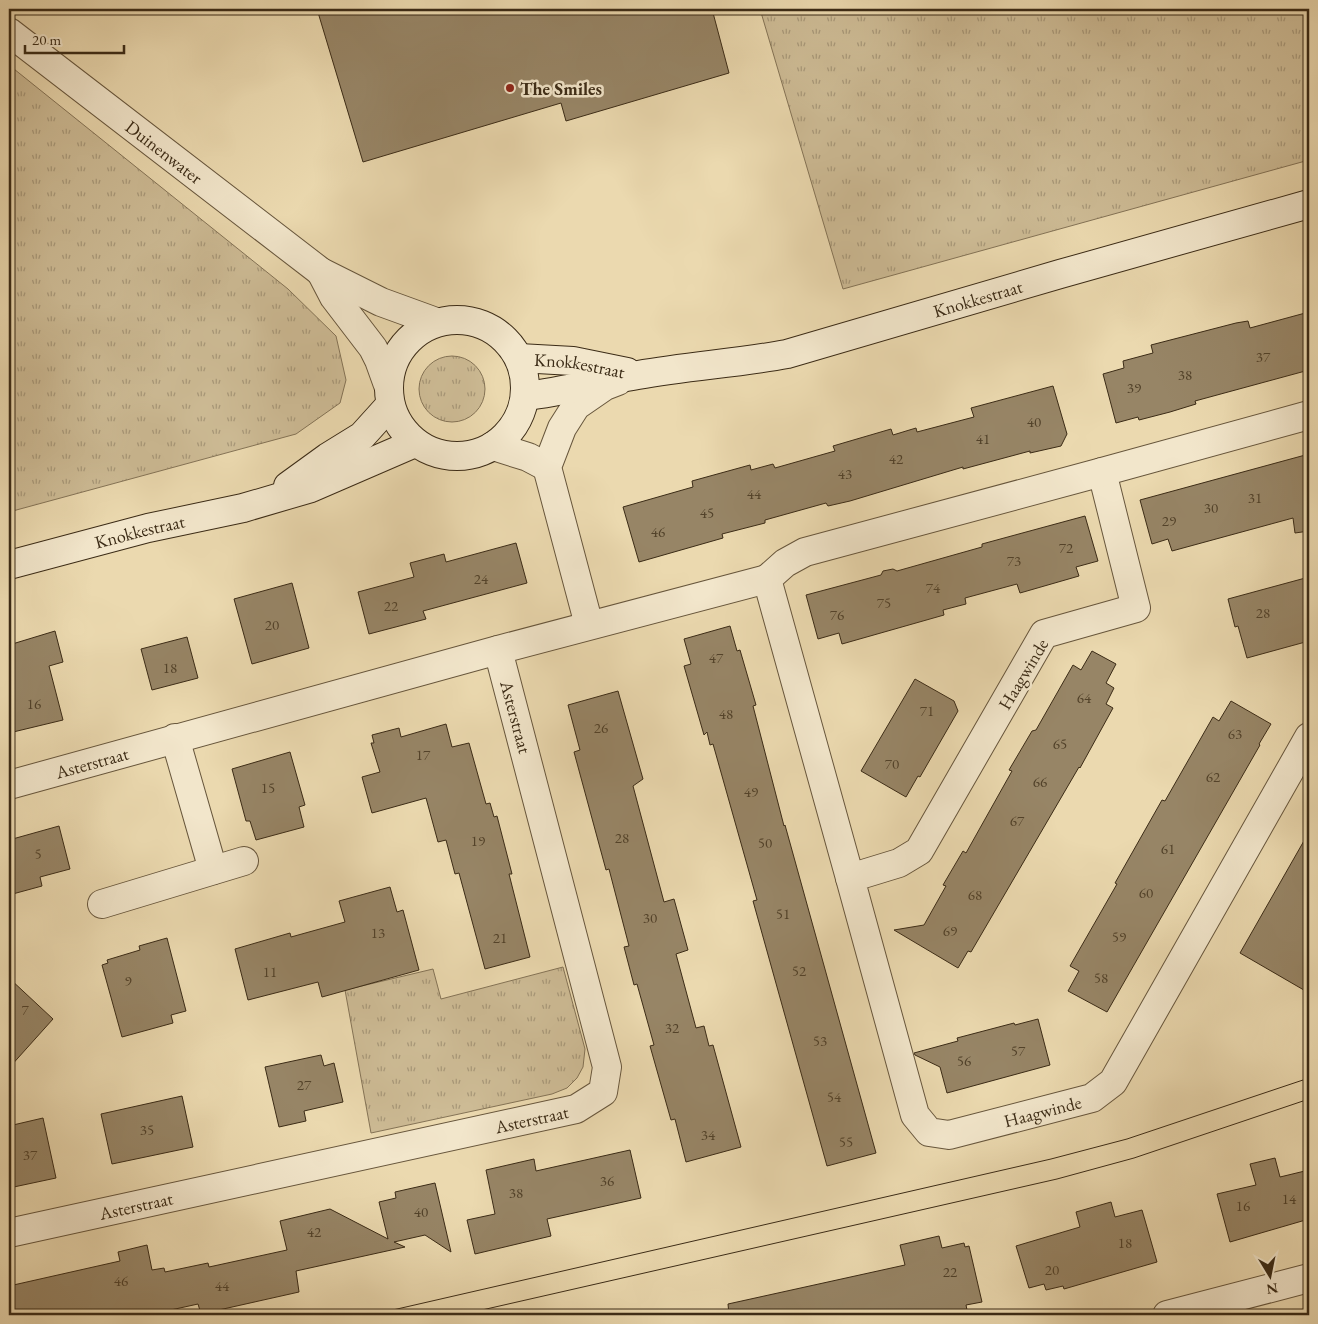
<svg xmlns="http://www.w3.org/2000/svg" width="1318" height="1324" font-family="'EB Garamond',serif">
<defs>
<pattern id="grass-tufts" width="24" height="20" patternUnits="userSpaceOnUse" patternTransform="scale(1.25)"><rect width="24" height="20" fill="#cdbb95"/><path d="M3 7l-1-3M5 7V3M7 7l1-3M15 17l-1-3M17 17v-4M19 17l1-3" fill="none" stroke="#a89879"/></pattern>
</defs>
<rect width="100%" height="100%" fill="#ebd9af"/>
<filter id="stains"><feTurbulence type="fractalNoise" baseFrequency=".004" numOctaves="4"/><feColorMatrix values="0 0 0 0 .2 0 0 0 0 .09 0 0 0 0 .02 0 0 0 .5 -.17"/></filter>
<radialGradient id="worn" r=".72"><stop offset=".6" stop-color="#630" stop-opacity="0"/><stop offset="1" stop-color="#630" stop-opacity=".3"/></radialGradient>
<path fill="url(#grass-tufts)" stroke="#847356" d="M760 9H1309V160L843 289Z
M9 65 288 289 336 336 346 380 340 403 296 434 9 512Z
M419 389a33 33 0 1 1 66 0a33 33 0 1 1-66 0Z
M563 967 585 1049 583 1067 577 1078 567 1088 552 1094 371 1133 345 990 433 969 441 999Z"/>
<path fill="#978566" stroke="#3b2b16" d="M317 9H712L729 73 566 121 561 103 363 162Z
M1309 312V370L1195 401 1196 404 1170 412 1139 420 1138 417 1116 423 1103 374 1124 368 1123 361 1153 353 1151 345 1236 323 1248 321 1250 328Z
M1053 386 1067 434 1061 446 1030 453V451L963 469V467L850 501 828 506 826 503 765 520V523L722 534 723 538 639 562 623 507 693 487 692 481 750 465 751 470 773 464 775 468 835 451 833 446 891 429 893 435 916 428 917 432 974 417 971 408Z
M1309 454V531L1295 533 1293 518 1172 551 1168 539 1152 544 1140 500Z
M1085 516 1098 561 1076 567 1079 576 1020 593 1017 584 965 598 966 604 943 610 944 615 842 644 839 633 818 639 806 595 881 575 883 571 893 569 897 571 982 547V544Z
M516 543 527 583 423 611 426 619 369 634 358 592 414 577 410 563 444 554 446 562Z
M1309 577V641L1247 658 1238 626 1235 627 1228 599Z
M292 583 309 648 252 664 234 599Z
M730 626 737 651 740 650 756 705 753 706 784 826 785 825 876 1153 827 1166 753 901 757 900 713 744 710 745 707 732 704 735 684 666 691 664 684 639Z
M55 631 63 662 49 666 63 720 9 733V645Z
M187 637 198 678 152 690 141 649Z
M1092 651 1116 664 1106 683 1114 688 1106 704 1113 708 1080 768 1079 767 971 952 968 951 958 968 894 930 924 925 946 886 943 885 963 851 966 853 1012 771 1009 770 1032 731 1036 730 1073 665 1081 670Z
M915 679 954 701 958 711 920 777 918 776 906 797 861 771Z
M618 691 643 779 633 786 664 902 674 899 688 950 676 954 696 1028 704 1026 709 1046 713 1045 741 1147 686 1162 675 1119 671 1120 650 1046 654 1045 637 984 634 985 624 947 629 946 609 869 606 870 574 752 580 750 568 705Z
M1231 701 1271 724 1259 744 1260 745 1107 1012 1068 991 1079 971 1070 966 1117 884 1115 883 1162 800 1165 801 1213 717 1219 721Z
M446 724 452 747 469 743 486 804 490 803 494 817 497 816 512 874H509L530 957 485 969 459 873 455 874 446 840 438 842 426 798 372 813 362 777 380 772 371 743H374L372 735 399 728 401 737Z
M290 752 305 805 299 807 304 827 256 840 250 821H246L232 769Z
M59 826 70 869 40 877 42 886 9 895V840Z
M1309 832V993L1240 953Z
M390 887 397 912 403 910 419 970 322 997 318 982 248 1000 235 949 290 933 291 937 345 922 339 901Z
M167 938 186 1011 171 1015 173 1023 122 1037 102 965 108 963 107 960 140 950 139 946Z
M9 978 53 1019 9 1068Z
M1038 1019 1050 1065 947 1093 940 1067 915 1055 914 1053 958 1041 957 1038 1014 1023 1015 1025Z
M321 1055 324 1066 334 1063 343 1102 304 1111 306 1121 279 1127 265 1067Z
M182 1096 193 1147 112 1164 101 1114Z
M43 1118 56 1178 9 1188V1130L14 1129 13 1125Z
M630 1150 641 1198 547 1219 551 1236 475 1254 467 1220 495 1214 486 1170 534 1159 536 1171Z
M1275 1158 1280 1177 1309 1170V1219L1230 1242 1217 1194 1256 1185 1250 1164Z
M435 1183 451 1252 425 1235 394 1242 405 1247 296 1271 299 1292 201 1314 198 1304 148 1315H9V1286L120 1261 118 1252 147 1245 152 1270 164 1268 165 1272 208 1263 209 1267 287 1250 280 1221 330 1209 388 1239 379 1202 396 1198 395 1192Z
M1111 1202 1115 1217 1142 1210 1157 1262 1064 1289 1063 1286 1046 1290 1044 1284 1029 1288 1016 1246 1080 1227 1076 1212Z
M939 1236 942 1248 964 1243 965 1247 969 1246 982 1302 966 1305 967 1310 946 1315H729L728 1304 905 1265 900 1245Z"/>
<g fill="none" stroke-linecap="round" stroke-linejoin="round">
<defs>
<g id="street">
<path id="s1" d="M9 32 321 272 381 302 436 322"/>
<path d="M321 272 334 297 373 348 379 360 388 385"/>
<path id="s2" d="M1309 415 1102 472 1136 608 1044 634 919 851 899 863 850 878 915 1115 929 1132 949 1135 1092 1098 1113 1082 1309 737"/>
<path d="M493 446 528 457 547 467"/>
<path d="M589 625 547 467 562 428 576 406 605 386 618 381"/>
<path d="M175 738 213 870"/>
<path id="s3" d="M9 785 498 650 767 579"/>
<path d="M850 878 767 579 785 563 805 552 1102 472"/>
<path d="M102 904 244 861"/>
<path id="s4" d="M9 1233 576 1109 603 1092 607 1067 498 650"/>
<path d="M1167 1315 1309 1278"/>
</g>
<g id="secondary">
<circle cx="457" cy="388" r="68"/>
<path id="s5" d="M519 358 573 361 627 372"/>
<path id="s6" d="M525 396C563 392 601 381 638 375 688 366 738 363 787 354L1060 274 1309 204"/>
<path d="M288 486 328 457 362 436 390 405"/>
<path id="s7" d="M9 565 148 528 243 508 311 488 415 443"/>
</g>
</defs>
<use href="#street" stroke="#67563c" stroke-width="30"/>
<use href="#secondary" stroke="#3b2b16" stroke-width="30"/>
<use href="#street" stroke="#f2e6cb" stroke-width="28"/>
<use href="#secondary" stroke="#f2e6cb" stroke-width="28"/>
<path stroke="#3b2b16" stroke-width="1" d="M371 1315 1051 1159 1127 1139 1309 1078
M460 1315 1057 1179 1134 1158 1309 1099"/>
</g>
<circle fill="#8f2418" stroke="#f2e6cb" stroke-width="2" cx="510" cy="88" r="5"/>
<g text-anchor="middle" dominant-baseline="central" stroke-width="5" stroke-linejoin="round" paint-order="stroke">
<g font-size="15" fill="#52422a">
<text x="1263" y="356">37</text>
<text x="1185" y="374">38</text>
<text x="1134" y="387">39</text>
<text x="1034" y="421">40</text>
<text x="983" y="438">41</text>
<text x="896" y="458">42</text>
<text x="845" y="473">43</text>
<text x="754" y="493">44</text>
<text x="1255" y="497">31</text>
<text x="1211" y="507">30</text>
<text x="707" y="512">45</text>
<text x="1169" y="520">29</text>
<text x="658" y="531">46</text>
<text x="1066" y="547">72</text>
<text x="1014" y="560">73</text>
<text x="481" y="578">24</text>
<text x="933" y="587">74</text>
<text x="884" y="602">75</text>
<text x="391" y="605">22</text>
<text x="1263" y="612">28</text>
<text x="837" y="614">76</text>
<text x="272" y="624">20</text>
<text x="716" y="657">47</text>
<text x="170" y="667">18</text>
<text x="1084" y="697">64</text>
<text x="34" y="703">16</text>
<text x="927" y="710">71</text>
<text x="726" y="713">48</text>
<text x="601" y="727">26</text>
<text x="1235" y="733">63</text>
<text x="1060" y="743">65</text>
<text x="423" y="754">17</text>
<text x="892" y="763">70</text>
<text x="1213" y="776">62</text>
<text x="1040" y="781">66</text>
<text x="268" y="787">15</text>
<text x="751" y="791">49</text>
<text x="1017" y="820">67</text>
<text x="622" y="837">28</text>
<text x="478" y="840">19</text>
<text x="765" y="842">50</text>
<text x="1168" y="848">61</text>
<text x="38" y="853">5</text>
<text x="1146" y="892">60</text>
<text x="975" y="894">68</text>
<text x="783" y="913">51</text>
<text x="650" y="917">30</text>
<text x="950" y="930">69</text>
<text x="378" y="932">13</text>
<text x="1119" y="936">59</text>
<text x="500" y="937">21</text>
<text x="799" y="970">52</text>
<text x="270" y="971">11</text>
<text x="1101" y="977">58</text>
<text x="128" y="980">9</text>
<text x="25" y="1009">7</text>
<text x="672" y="1027">32</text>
<text x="820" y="1040">53</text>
<text x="1018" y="1050">57</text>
<text x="964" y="1060">56</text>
<text x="304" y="1084">27</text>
<text x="834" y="1096">54</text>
<text x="147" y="1129">35</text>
<text x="708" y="1134">34</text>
<text x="846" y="1141">55</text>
<text x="30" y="1154">37</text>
<text x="607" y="1180">36</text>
<text x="516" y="1192">38</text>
<text x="1289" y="1198">14</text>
<text x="1243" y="1205">16</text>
<text x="421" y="1211">40</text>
<text x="314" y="1231">42</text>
<text x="1125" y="1242">18</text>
<text x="1052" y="1269">20</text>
<text x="950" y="1271">22</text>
<text x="121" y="1280">46</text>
<text x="222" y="1285">44</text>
</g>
<g font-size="18" font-weight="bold" fill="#3b2b16" stroke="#f2e6cb" text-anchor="start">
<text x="520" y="88">The Smiles</text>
</g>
<g font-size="18" fill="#3b2b16" stroke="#f2e6cb">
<text stroke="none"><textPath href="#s1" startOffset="196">Duinenwater</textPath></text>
<text stroke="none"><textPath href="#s6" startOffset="464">Knokkestraat</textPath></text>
<text stroke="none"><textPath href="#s5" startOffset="61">Knokkestraat</textPath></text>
<text stroke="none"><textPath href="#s7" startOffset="135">Knokkestraat</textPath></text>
<text transform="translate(1023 674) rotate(-59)">Haagwinde</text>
<text transform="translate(516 717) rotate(75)">Asterstraat</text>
<text stroke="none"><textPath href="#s3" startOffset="86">Asterstraat</textPath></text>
<text stroke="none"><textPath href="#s2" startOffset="1160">Haagwinde</textPath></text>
<text stroke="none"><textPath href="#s4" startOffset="535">Asterstraat</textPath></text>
<text stroke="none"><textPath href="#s4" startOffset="130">Asterstraat</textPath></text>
</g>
</g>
<rect width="1318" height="1324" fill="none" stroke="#ebd9af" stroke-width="30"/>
<rect x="10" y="10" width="1298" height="1304" fill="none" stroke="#3b2b16" stroke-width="2.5"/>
<rect x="15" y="15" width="1288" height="1294" fill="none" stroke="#3b2b16"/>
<g transform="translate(1270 1276) rotate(170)" stroke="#f2e6cb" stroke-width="4" paint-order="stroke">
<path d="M0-4L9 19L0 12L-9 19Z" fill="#3b2b16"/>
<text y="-8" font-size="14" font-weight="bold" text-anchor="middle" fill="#3b2b16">N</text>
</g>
<path d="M25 45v8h99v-8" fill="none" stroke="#3b2b16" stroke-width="2.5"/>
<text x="32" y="45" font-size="15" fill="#3b2b16" stroke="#f2e6cb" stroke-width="4" paint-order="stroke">20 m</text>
<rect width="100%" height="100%" filter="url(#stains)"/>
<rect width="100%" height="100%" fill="url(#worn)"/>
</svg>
